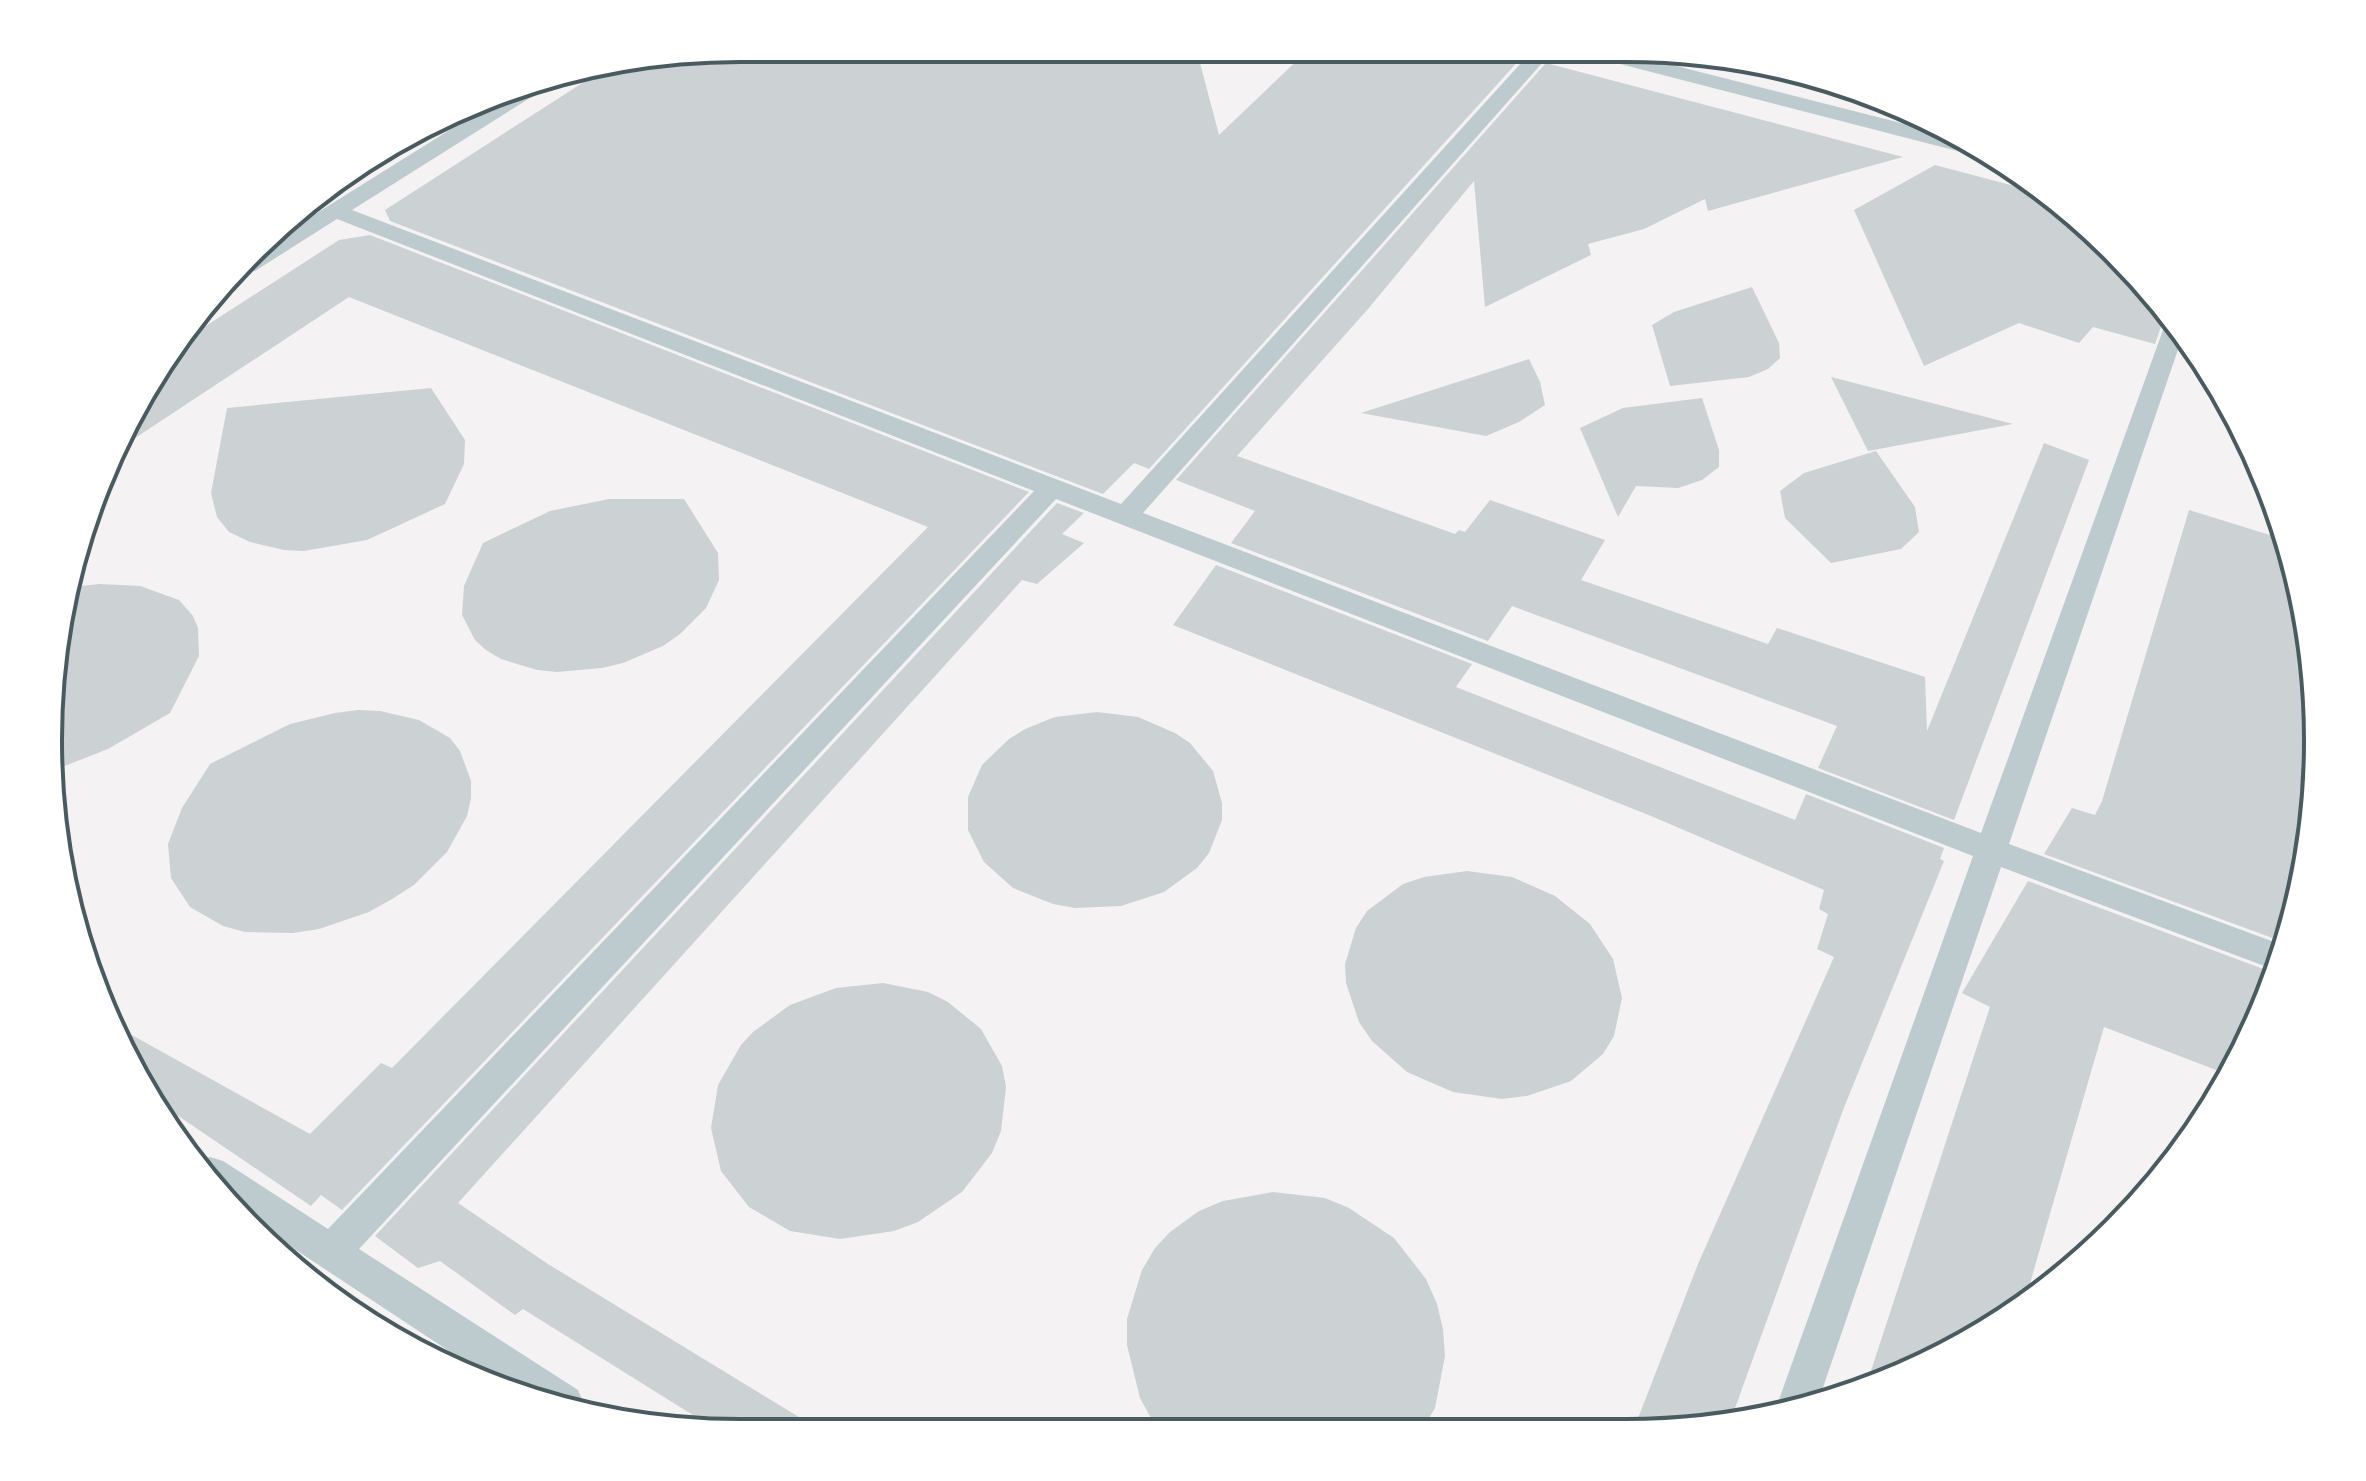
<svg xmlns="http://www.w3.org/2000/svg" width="2366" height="1481" font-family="Barlow,sans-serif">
<rect width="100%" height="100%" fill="#f4f2f3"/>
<path fill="#ccd1d4" d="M740 48 1177 51 1200 63 1219 135 1307 51 1506 53 1522 57 1149 469 1134 463 1103 494 390 221 385 210 601 71Z
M1546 63 1903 157 1708 211 1705 199 1644 229 1588 244 1591 255 1485 307 1474 181 1368 309 1237 456 1455 534 1459 530 1465 532 1490 500 1605 540 1581 580 1768 644 1777 628 1925 677 1927 731 2044 443 2089 460 1954 820 1818 768 1837 726 1512 606 1488 641 1231 543 1255 511 1176 480Z
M1935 165 2052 196 2146 284 2169 315 2164 318 2155 344 2093 327 2079 343 2019 323 1924 366 1854 210Z
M370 235 1029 492 342 1210 321 1195 311 1206 152 1098 121 1029 310 1134 381 1063 392 1068 928 527 349 297 123 446 178 344 339 240Z
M1752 287 1779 343 1780 358 1768 369 1749 377 1670 386 1652 325 1674 312Z
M1529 359 1540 382 1545 405 1519 422 1486 436 1361 413Z
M1831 377 2013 424 1868 451Z
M431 388 465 440 464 464 445 504 367 540 304 551 284 550 250 542 229 532 217 517 211 493 227 408Z
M1702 398 1719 450V467L1702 480 1678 488 1636 486 1618 517 1580 428 1623 408Z
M1876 451 1915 507 1919 532 1901 549 1831 563 1785 518 1780 491 1804 473Z
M609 499H684L718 553 719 580 706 608 680 634 663 646 623 663 602 668 557 672 537 670 501 659 486 650 475 640 462 615 464 586 483 543 550 511Z
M1057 503 1084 513 1062 534 1084 543 1037 584 1022 580 458 1203 548 1264 817 1428 712 1427 523 1309 515 1315 440 1261 418 1268 375 1236Z
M2189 510 2286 540 2312 651 2316 786 2294 920 2286 943 2044 854 2072 808 2095 815 2102 801Z
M1216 565 1472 664 1456 687 1795 820 1806 794 1944 848 1940 859 1944 861 1843 1110 1730 1422 1671 1431H1633L1698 1264 1834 957 1817 949 1828 914 1819 909 1824 890 1651 816 1173 625Z
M100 584 140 586 179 600 193 616 198 628 199 656 170 713 108 749 57 769 49 696 71 587Z
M358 710 380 711 419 720 450 738 460 751 471 781V798L467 816 447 852 414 885 392 899 369 912 319 929 293 933 245 932 223 926 190 907 171 878 168 844 182 808 210 764 290 724 335 713Z
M1097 712 1138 717 1175 733 1190 743 1213 771 1222 803V820L1209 853 1197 868 1164 892 1121 906 1075 908 1053 904 1013 888 984 862 968 830V797L982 765 1009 739 1025 729 1055 717Z
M1467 871 1512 877 1555 896 1590 924 1613 959 1622 998 1614 1036 1603 1054 1571 1081 1527 1096 1502 1099 1453 1092 1407 1072 1372 1041 1359 1022 1346 983 1345 964 1356 928 1367 911 1403 884 1424 877Z
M2028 881 2274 973 2246 1047 2229 1075 2104 1027 2024 1304 1932 1361 1866 1386 1990 1007 1962 993Z
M883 983 928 992 948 1002 981 1029 1002 1066 1006 1087 1001 1131 992 1153 962 1192 918 1222 894 1231 840 1239 790 1231 749 1207 721 1171 711 1128 718 1085 741 1045 753 1032 790 1005 836 988Z
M1273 1192 1325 1198 1349 1208 1394 1238 1426 1279 1437 1304 1443 1329 1445 1356 1435 1408 1422 1430 1157 1429 1140 1398 1127 1345V1319L1142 1270 1155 1248 1170 1232 1199 1211 1223 1201Z"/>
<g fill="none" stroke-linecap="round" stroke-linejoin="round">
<path fill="#becbce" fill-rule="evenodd" d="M1530 53H1551L1143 513 1981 833 2167 319 2171 318 2183 335 2009 844 2285 946 2275 970 2001 867 1817 1405 1776 1414 1775 1411 1973 856 1056 499 359 1249 578 1390 584 1404 582 1409 505 1388 258 1225 198 1161 210 1157 223 1161 328 1229 1034 491 337 219 255 271 242 272 280 236 525 83 554 79 552 84 352 210 1121 504Z
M1590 53H1625L1952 136 1980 153H1965L1593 57Z"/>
</g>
<path d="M0 0H2366V1481H0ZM740 62H1626A678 678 0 0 1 2304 740V741A678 678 0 0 1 1626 1419H740A678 678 0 0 1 62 741V740A678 678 0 0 1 740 62Z" fill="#fff" fill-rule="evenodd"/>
<path fill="none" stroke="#4a5b60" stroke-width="4" d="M740 62H1626A678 678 0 0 1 2304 740V741A678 678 0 0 1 1626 1419H740A678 678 0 0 1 62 741V740A678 678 0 0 1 740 62Z"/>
</svg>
